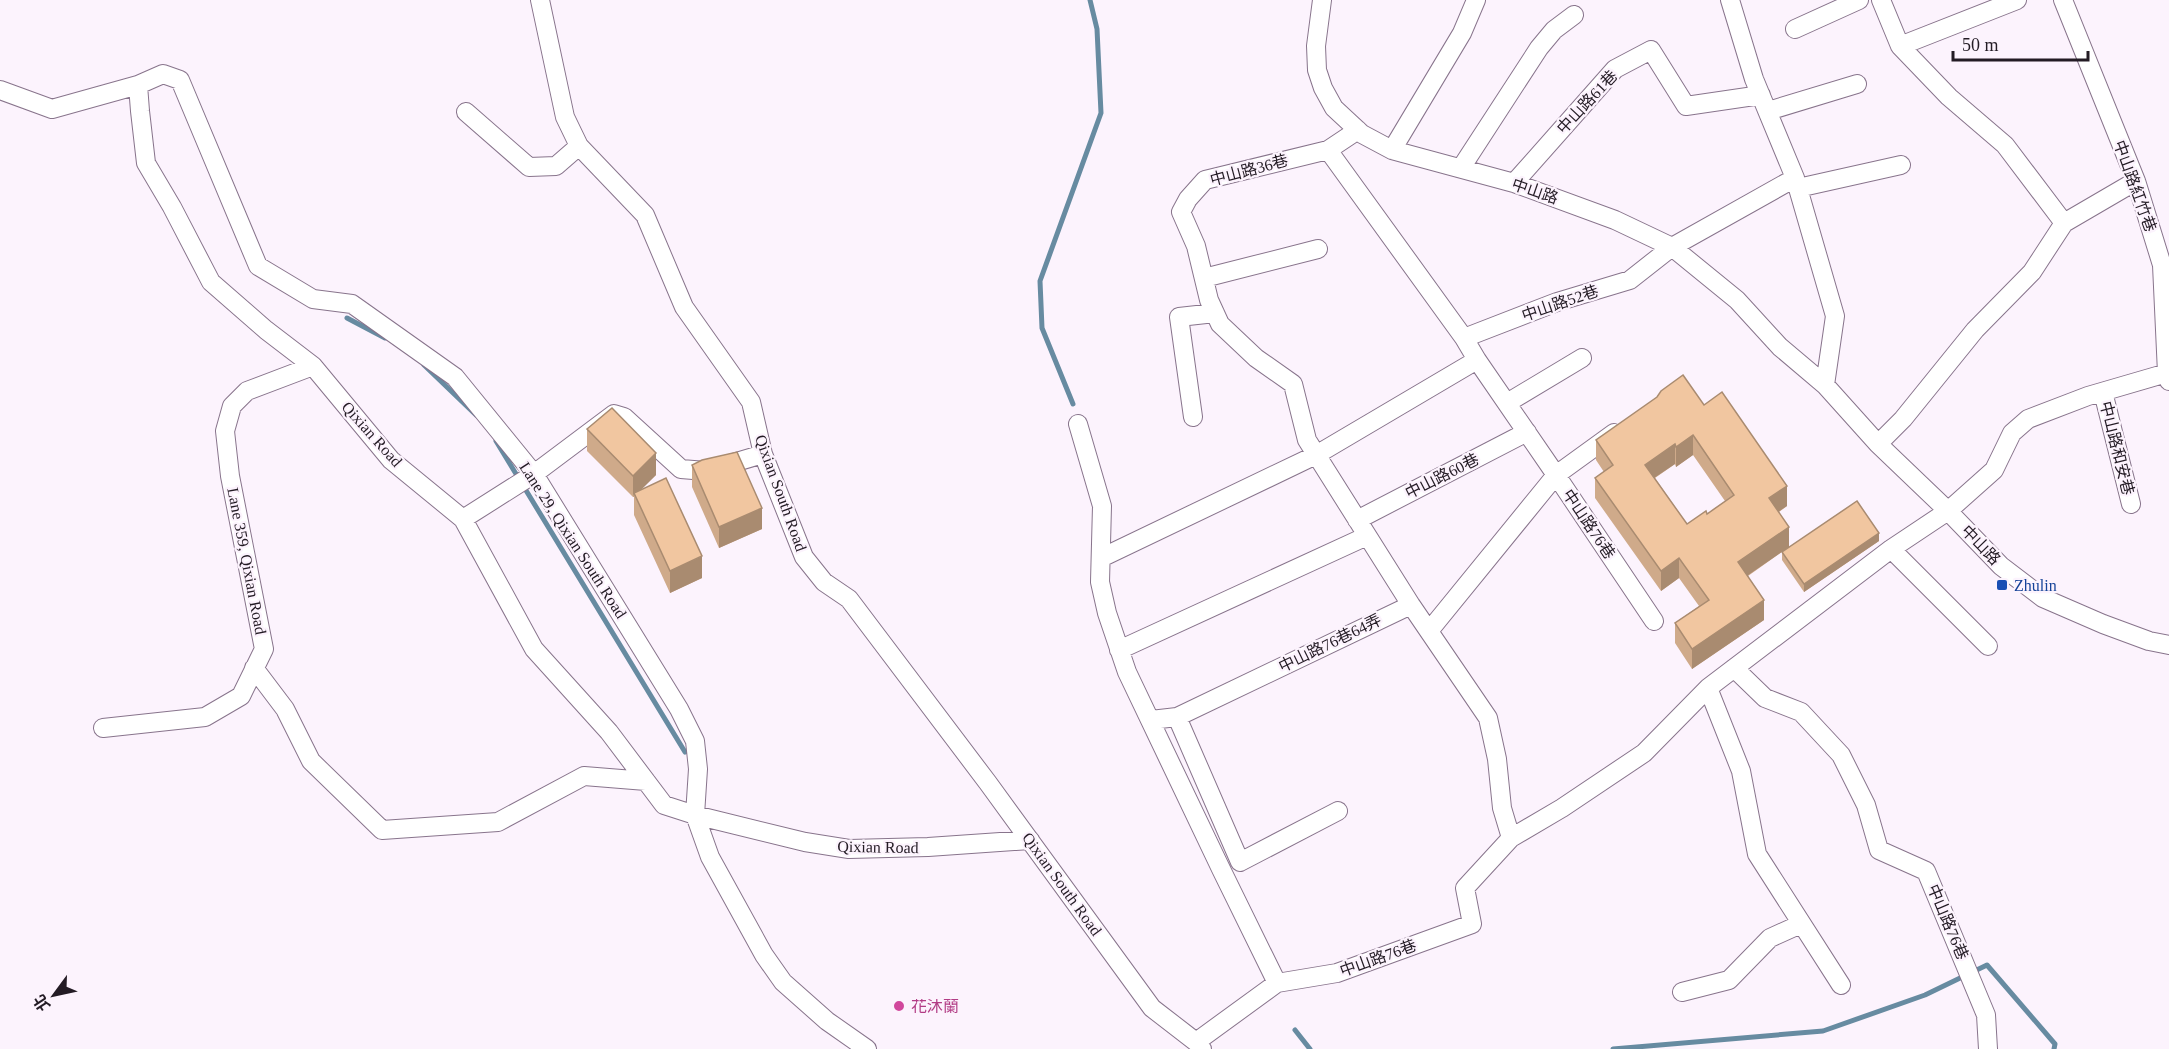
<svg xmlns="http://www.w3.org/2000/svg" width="2169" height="1049" font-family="'Times New Roman','Noto Sans TC',serif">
<rect width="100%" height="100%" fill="#fcf3fd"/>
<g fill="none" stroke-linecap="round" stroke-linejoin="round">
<path stroke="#678ba1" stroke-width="5" d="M347 318 385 338
M424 365 476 415
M1073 404 1042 328 1040 281 1101 113 1097 29 1090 0
M496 441 685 752
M1295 1030 1310 1049
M1613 1049 1823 1031 1925 995 1987 965 2055 1044 2054 1049"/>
<defs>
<path id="minor" d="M540 0 565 117 579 146 645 215 684 307 751 402 763 454 804 557 824 582 849 599 988 783 1152 1008 1196 1042 1202 1049
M1322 0 1316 46 1317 70 1323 88 1334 108 1362 134 1392 150 1514 183 1615 220 1672 247 1737 300 1780 347 1825 385 1878 444 1948 511 2001 566 2043 598 2103 624 2149 641 2169 645
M1730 0 1754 79 1795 178 1835 316 1825 385
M1881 0 1900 46 2017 0
M2063 0 2136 181 2162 265 2167 373 2169 381
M1795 29 1859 0
M1900 46 1949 97 2005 145 2064 223
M138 85 140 111 146 163 172 207 211 282 266 330 313 366 391 460 463 519 534 649 609 732 664 805 695 815 805 842 849 849 928 847 1030 840
M0 90 52 109 138 85 163 74 180 80 258 266 313 299 352 304 455 377 534 474 679 709 695 741 698 769 695 815 710 857 764 955 783 982 827 1021 867 1049
M1768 111 1857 84
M466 112 529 167 556 166 579 146
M1328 150 1358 130
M1392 150 1462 33 1476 0
M1461 168 1539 48 1554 30 1574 15
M1514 183 1615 69 1651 50 1686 106 1761 95
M1798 188 1901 165
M1204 278 1318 249
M1464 338 1557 302 1630 280 1672 247 1795 178
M2103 392 2131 504
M1507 403 1582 358
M1193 417 1179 317 1215 313
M1078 424 1102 506 1100 582 1107 613 1127 672 1221 869 1277 983
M1614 433 1556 475 1477 360 1464 338 1328 150 1205 180 1188 199 1181 212 1196 246 1209 300 1220 324 1256 358 1293 384 1307 440 1411 605 1488 718 1497 759 1502 808 1511 838 1562 808 1644 753 1708 688 1891 549 1948 511 1994 470 2012 433 2028 419 2088 396 2167 373
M1878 444 1903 419 1975 330 2032 272 2064 223 2136 181
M463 519 534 474 614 414 624 417 681 469 706 471 763 454
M1357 520 1527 432
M1891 549 1988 646
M1101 558 1316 455 1477 360
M1429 631 1556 475 1654 621
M1119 650 1367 536
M254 668 285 709 311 761 382 830 498 822 584 776 646 781
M1734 668 1765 698 1801 712 1841 755 1866 805 1879 850 1926 871 1986 1015 1988 1049
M1708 688 1741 771 1757 854 1841 985
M1177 717 1240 862 1338 811
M1151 720 1177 717 1411 605
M103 728 205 717 241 696 264 649 230 476 225 431 232 406 247 391 313 366
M1682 992 1729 980 1770 938 1801 924
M1196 1042 1277 983 1337 973 1472 924 1465 888 1511 838"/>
</defs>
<use href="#minor" stroke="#88748c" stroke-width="20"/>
<use href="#minor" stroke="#fff" stroke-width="18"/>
</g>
<path fill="#cfaa8a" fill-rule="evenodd" d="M1704 405 1787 506 1779 512 1789 547 1748 576 1764 620 1692 669 1675 643V623L1699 606 1679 578 1661 591 1595 498V478L1604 472 1596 460V440ZM1693 455 1725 501 1707 514 1687 524 1655 478 1675 464 1676 467Z
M587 429 656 475 640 490 702 578 670 593 634 515V497H633L587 451Z
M692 465 762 529 719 548 692 487Z
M1879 541 1804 592 1782 560V552Z"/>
<path fill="#a98b70" d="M1693 435V455L1676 467V447Z
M1675 444V464L1645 484V465Z
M656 453V475L635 496 634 493 633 497V476Z
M1787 486V506L1769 518V498Z
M762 508V529L719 548V527Z
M1789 527V547L1738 582V562Z
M1879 533V541L1804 592V584Z
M702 556V578L670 593V571Z
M1679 558V578L1661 591V571Z
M1764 600V620L1692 669V649Z"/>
<path fill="#f1c6a0" stroke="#a98b70" stroke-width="1.5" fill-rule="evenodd" d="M1683 375 1704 405 1722 392 1787 486 1769 498 1789 527 1738 562 1764 600 1692 649 1675 623 1709 600 1679 558 1661 571 1595 478 1613 465 1596 440 1657 397 1661 391ZM1693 435 1734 495 1707 514 1706 511 1687 524 1645 465 1675 444 1676 447Z
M612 408 656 453 633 476 587 429Z
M737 452 762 508 719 527 692 465 702 460Z
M666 478 702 556 670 571 634 493Z
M1857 501 1879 533 1804 584 1782 552Z"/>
<rect fill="#1a4fb4" stroke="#fcf3fd" stroke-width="2" x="1996" y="579" width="12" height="12" rx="3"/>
<circle fill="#d1479c" stroke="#fcf3fd" stroke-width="2" cx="899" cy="1006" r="6"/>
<g text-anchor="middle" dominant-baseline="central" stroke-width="4.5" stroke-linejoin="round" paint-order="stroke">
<g font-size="16" fill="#231b24" stroke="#fcf3fd">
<text transform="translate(1587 102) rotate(-47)">中山路61巷</text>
<text transform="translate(1249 170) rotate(-15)">中山路36巷</text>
<text transform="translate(2135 186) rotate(70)">中山路紅竹巷</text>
<text transform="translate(1535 191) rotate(19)">中山路</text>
<text transform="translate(1560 303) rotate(-19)">中山路52巷</text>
<text transform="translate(372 434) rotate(48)">Qixian Road</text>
<text transform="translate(2117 448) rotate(76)">中山路和安巷</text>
<text transform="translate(1442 476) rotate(-27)">中山路60巷</text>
<text transform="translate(781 493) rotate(70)">Qixian South Road</text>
<text transform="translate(1589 524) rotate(56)">中山路76巷</text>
<text transform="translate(573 540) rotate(57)">Lane 29, Qixian South Road</text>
<text transform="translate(1981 545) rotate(46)">中山路</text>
<text transform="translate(247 561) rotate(79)">Lane 359, Qixian Road</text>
<text transform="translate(1330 643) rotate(-26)">中山路76巷64弄</text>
<text transform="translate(878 847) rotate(1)">Qixian Road</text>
<text transform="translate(1062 884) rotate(54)">Qixian South Road</text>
<text transform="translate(1948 922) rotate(67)">中山路76巷</text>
<text transform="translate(1378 958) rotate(-20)">中山路76巷</text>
</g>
<g font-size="16" fill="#164399" stroke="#fcf3fd" text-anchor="start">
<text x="2014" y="585">Zhulin</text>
</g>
<g font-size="16" fill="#b23c85" stroke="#fcf3fd" text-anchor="start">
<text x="911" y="1006">花沐蘭</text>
</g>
</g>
<g transform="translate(54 995) rotate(237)" stroke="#fcf3fd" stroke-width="4.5" paint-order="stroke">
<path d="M0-4.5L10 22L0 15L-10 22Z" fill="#231b24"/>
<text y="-9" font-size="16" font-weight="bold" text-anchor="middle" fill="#231b24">北</text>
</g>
<path d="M1953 51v9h135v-9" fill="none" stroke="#231b24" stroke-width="3"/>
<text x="1962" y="51" font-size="18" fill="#231b24" stroke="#fcf3fd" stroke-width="4.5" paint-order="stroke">50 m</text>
</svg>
